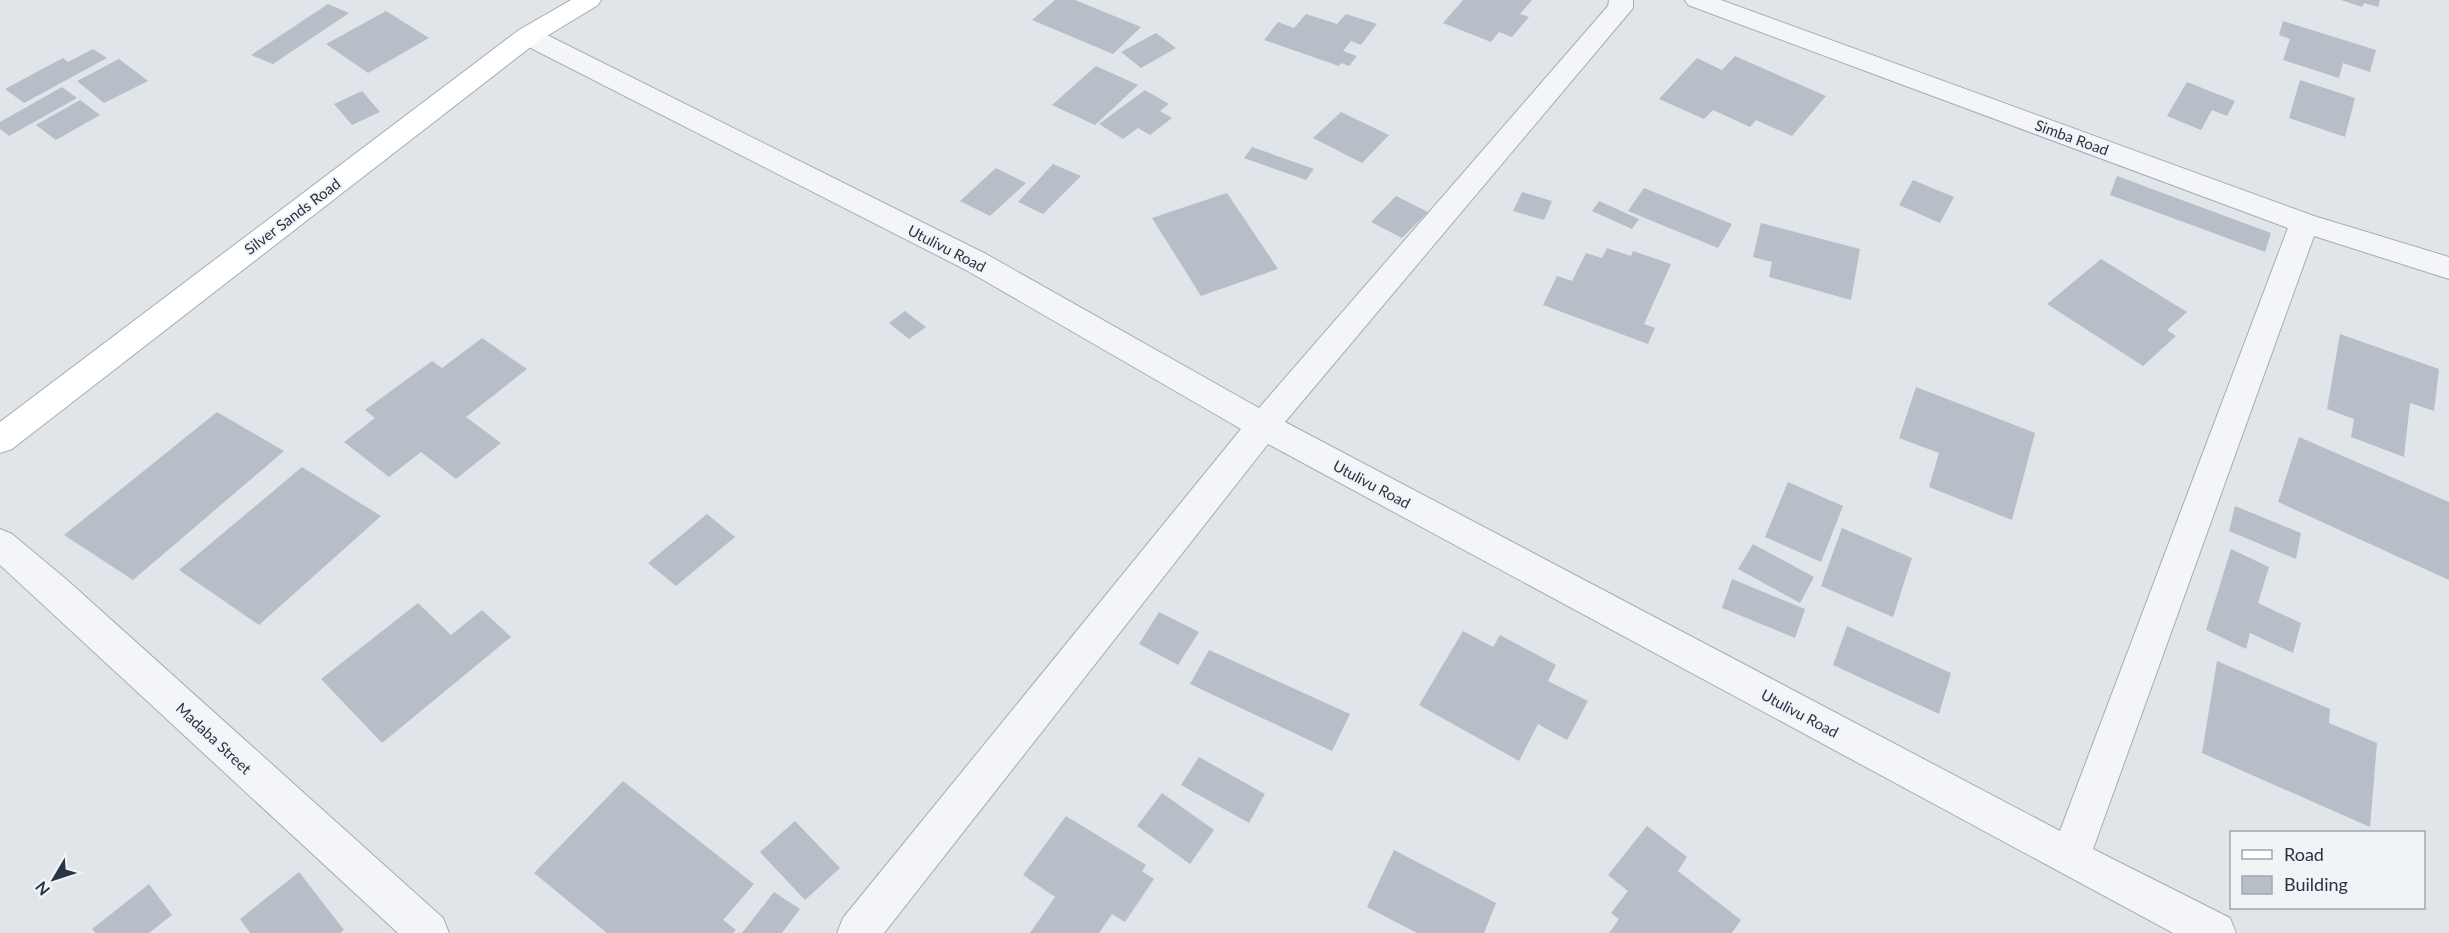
<svg xmlns="http://www.w3.org/2000/svg" width="2449" height="933" font-family="Lato,sans-serif">
<rect width="100%" height="100%" fill="#e0e5ea"/>
<path fill="#b7bec8" d="M1055 0H1075L1141 27 1113 54 1032 20Z
M1463 0H1532L1520 14 1529 17 1512 37 1499 32 1491 42 1443 23Z
M2341 0H2380L2378 7 2364 3 2362 7Z
M328 4 349 13 273 64 251 55Z
M386 11 429 38 368 73 326 44Z
M1306 14 1337 24 1346 14 1377 24 1361 45 1351 41 1343 51 1357 56 1349 66 1341 63 1339 66 1264 40 1278 22 1294 28Z
M2283 21 2376 50 2370 72 2343 63 2339 78 2283 60 2290 39 2279 35Z
M1156 33 1176 48 1141 68 1121 52Z
M93 49 107 58 24 103 5 89 63 58 68 62Z
M1735 56 1826 96 1792 136 1756 120 1750 127 1713 110 1704 119 1659 99 1697 58 1722 70Z
M119 59 148 81 104 103 77 81Z
M1096 66 1138 85 1095 125 1052 105Z
M2300 80 2355 98 2345 137 2289 118Z
M2187 82 2235 101 2227 116 2212 110 2201 130 2167 116Z
M62 87 77 98 9 136 0 129V122Z
M1145 90 1169 104 1160 111 1172 118 1150 135 1138 128 1123 139 1099 124Z
M362 91 380 112 352 125 334 104Z
M80 100 100 115 56 140 36 125Z
M1341 112 1389 135 1362 163 1313 138Z
M1252 147 1314 169 1306 180 1244 158Z
M1053 164 1081 176 1043 214 1018 202Z
M996 168 1026 183 990 216 960 201Z
M2117 176 2271 233 2265 252 2110 195Z
M1913 180 1954 197 1940 223 1899 205Z
M1644 188 1732 224 1718 248 1628 211Z
M1522 192 1552 201 1544 220 1513 211Z
M1227 193 1278 269 1201 296 1152 218Z
M1396 196 1428 212 1402 238 1371 222Z
M1599 201 1639 219 1632 229 1592 211Z
M1761 223 1860 249 1851 300 1769 277 1772 262 1753 257Z
M1607 248 1631 256 1633 251 1671 264 1644 324 1655 328 1648 344 1543 305 1557 276 1572 281 1586 253 1602 258Z
M2101 259 2187 312 2167 330 2176 336 2143 366 2047 304Z
M905 311 926 327 909 339 889 323Z
M2340 334 2439 369 2434 411 2410 403 2404 457 2351 437 2354 419 2327 409Z
M482 338 527 369 466 417 501 443 456 479 421 452 389 477 344 442 375 418 365 410 432 361 442 368Z
M1916 387 2035 433 2012 520 1929 487 1939 453 1899 438Z
M217 412 284 451 133 580 64 535Z
M2299 437 2449 502V580L2278 502Z
M302 467 381 516 259 625 179 570Z
M1788 482 1843 506 1821 562 1765 537Z
M2235 506 2301 533 2296 559 2229 531Z
M707 514 735 537 676 586 648 563Z
M1842 528 1912 558 1893 617 1821 586Z
M1753 544 1814 577 1800 603 1738 569Z
M2231 549 2269 567 2258 603 2301 623 2293 653 2250 633 2246 649 2206 630Z
M1732 579 1805 609 1795 638 1722 608Z
M418 603 451 635 482 610 511 637 382 743 321 679Z
M1159 612 1199 632 1178 665 1139 644Z
M1847 626 1951 673 1939 714 1833 665Z
M1463 631 1493 647 1500 635 1556 665 1548 681 1588 701 1567 740 1538 724 1519 761 1419 705Z
M1209 650 1350 714 1332 751 1190 684Z
M2217 661 2330 709 2329 723 2377 743 2370 827 2202 753Z
M1199 757 1265 794 1249 823 1181 785Z
M623 781 754 884 723 920 736 930 733 933H607L534 873Z
M1162 793 1214 830 1190 864 1137 826Z
M1066 816 1146 865 1142 871 1154 879 1125 922 1112 914 1099 933H1030L1055 897 1023 875Z
M795 821 840 868 805 900 760 852Z
M1647 826 1687 857 1678 871 1741 920 1732 933H1609L1619 919 1611 913 1628 891 1608 875Z
M1394 850 1496 903 1484 933H1417L1367 907Z
M299 872 344 930 340 933H250L240 919Z
M149 884 172 915 149 933H96L92 929Z
M774 892 800 909 782 933H742Z"/>
<g fill="none" stroke-linecap="round" stroke-linejoin="round">
<defs>
<path id="street" d="M1609 0H1633V8L1285 422 2060 831 2288 228 1688 5 1685 0H1721L2314 216 2449 257V279L2314 236 2093 849 2230 918 2236 933H2173L1268 444 884 933H837L843 918 1241 429 966 270 519 42 515 36 519 30 528 28 537 30 986 254 1259 408 1608 6Z
M0 529 12 534 67 580 443 918 449 933H398L0 565Z"/>
<path id="secondary" d="M571 0H601L598 5 537 42 12 449 0 453V422L519 30Z"/>
</defs>
<use href="#street" stroke="#a5acb5" stroke-width="2"/>
<use href="#secondary" stroke="#a5acb5" stroke-width="2"/>
<use href="#street" fill="#f3f5f8" fill-rule="evenodd"/>
<use href="#secondary" fill="#fff" fill-rule="evenodd"/>
</g>
<g text-anchor="middle" dominant-baseline="central" stroke-width="4.5" stroke-linejoin="round" paint-order="stroke">
<g font-size="15" fill="#283343" stroke="#f0f4f7">
<text transform="translate(2072 137) rotate(20)">Simba Road</text>
<text transform="translate(292 216) rotate(-37)">Silver Sands Road</text>
<text transform="translate(947 248) rotate(27)">Utulivu Road</text>
<text transform="translate(1372 484) rotate(28)">Utulivu Road</text>
<text transform="translate(1800 713) rotate(28)">Utulivu Road</text>
<text transform="translate(214 738) rotate(43)">Madaba Street</text>
</g>
</g>
<rect x="2230" y="831" width="195" height="78" fill="#f0f4f7" stroke="#a0a7af" stroke-width="1.5"/>
<rect x="2242" y="850" width="30" height="9" fill="#ffffff" stroke="#a0a7af" stroke-width="1.5"/>
<text x="2284" y="861" font-size="18" fill="#283343">Road</text>
<rect x="2242" y="876" width="30" height="18" fill="#b7bec8" stroke="#a0a7af" stroke-width="1.5"/>
<text x="2284" y="891" font-size="18" fill="#283343">Building</text>
<g transform="translate(54 879) rotate(231)" stroke="#f0f4f7" stroke-width="4.5" paint-order="stroke">
<path d="M0-4.5L10 22L0 15L-10 22Z" fill="#283343"/>
<text y="-9" font-size="16" font-weight="bold" text-anchor="middle" fill="#283343">N</text>
</g>
</svg>
